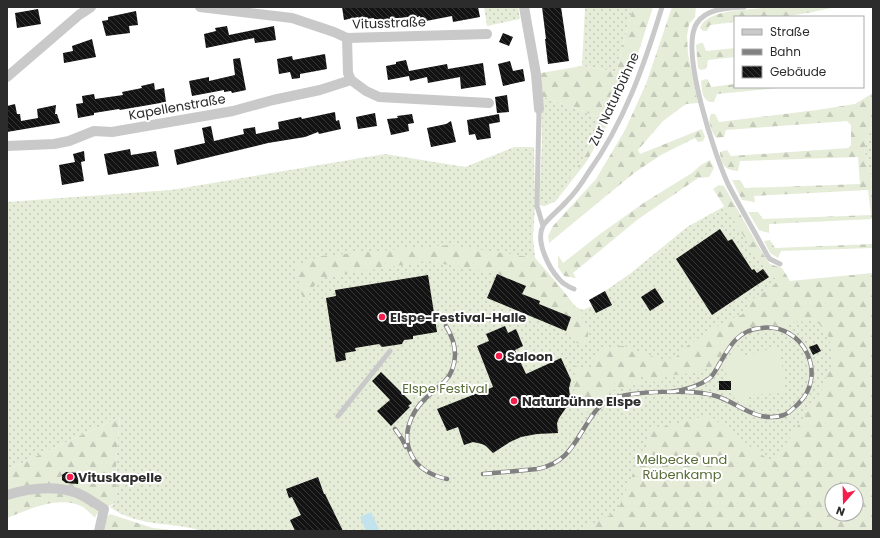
<svg xmlns="http://www.w3.org/2000/svg" width="880" height="538" font-family="Poppins,sans-serif">
<defs>
<pattern id="grass-dots" width="8" height="8" patternUnits="userSpaceOnUse"><rect width="8" height="8" fill="#e5ecd8"/><path d="M2 2h.1M6 6h.1" fill="none" stroke="#c5cbba" stroke-width="1.8" stroke-linecap="round"/></pattern>
<pattern id="forest-firs" width="22" height="20" patternUnits="userSpaceOnUse"><rect width="22" height="20" fill="#e5ecd8"/><path d="M5 1l3.5 6h-7zM16 11l3.5 6h-7z" fill="#c5cbba"/></pattern>
<pattern id="building-back-hatch" width="6" height="6" patternUnits="userSpaceOnUse"><rect width="6" height="6" fill="#131313"/><path d="M-1 5l2 2M0 0l6 6M5-1l2 2" fill="none" stroke="#363636"/></pattern>
</defs>
<rect width="100%" height="100%" fill="#fff"/>
<path fill="url(#grass-dots)" fill-rule="evenodd" d="M484 7H518L520 19 487 26Z
M585 7H633L616 72 582 66Z
M541 96 601 118 583 158 556 201 545 206 539 205 542 144Z
M873 123V185L864 149Z
M514 147H534L535 206 533 237 535 258 576 307 583 310 592 306 589 300 605 291 631 273 687 227 725 206 771 278 780 277 793 289 842 292 873 531H202C171 521 139 528 110 507L117 501 116 460 120 417 7 470V202L171 190 385 154 465 167ZM832 490H856V514H832Z"/>
<path fill="url(#forest-firs)" fill-rule="evenodd" d="M633 7H653L631 75 611 118 587 161 556 201 583 158 601 118 541 96V73L582 66 616 72Z
M672 7H696L695 17 689 24 687 36 688 54 698 103 686 104 663 121 638 150 640 154 702 129 705 137 703 141 698 142 695 138 661 155 634 173 549 243 548 236 553 226 596 179 625 130 646 84Z
M769 7H836L808 13 782 17H735V22L710 25 707 31H703L700 28C707 8 750 11 769 7Z
M700 43H703L706 51 735 48V57L708 60 706 69 701 70 698 68 696 45Z
M706 79 708 80 711 87 735 84V87H790L717 94 714 102C702 103 702 90 701 81Z
M873 93V123L864 149 873 185V219L769 224V233L759 230 748 212H758L763 219 871 215 868 190 754 196 755 202 742 200 732 180H740L745 188 860 184 858 157 740 161 738 171C725 170 721 165 720 152L727 150 731 156 848 148 851 145V125L847 121 726 130 724 137 716 138C712 131 707 122 711 114H715L719 122 817 110 855 104Z
M710 160 714 168 709 177 698 178 637 220 573 273 576 278 564 276 558 267V255L563 263 600 234 645 202 692 173 701 165Z
M719 185 724 186 763 254 770 264 782 268 790 281 873 273V531H578L617 512 651 430 709 415 773 463 821 391 834 359 828 335 816 320 790 323 787 330 765 325 754 327 739 333 732 340 715 365 697 372 667 376 661 381 649 382 639 374 640 384C611 389 606 391 587 413 569 398 575 386 575 366L585 369 592 368 595 355 599 350 614 346H624L662 360 676 357 687 346 722 323 743 314 750 301 772 287 780 278H771L713 189ZM832 490H856V514H832Z
M770 240 775 248 873 244V248L781 251 778 258 770 253 764 241Z
M451 245 535 258C547 272 591 319 588 336 588 339 585 342 584 345L577 343 566 331 571 317 539 304 540 301 523 294 526 285 497 274 427 261 319 278 304 303 295 266 321 256Z
M120 417 116 460 117 501C110 507 97 509 95 518 91 514 87 510 83 507 59 495 30 509 7 518V470Z
M110 514 153 528 181 531H103L107 517Z"/>
<path fill="#e5ecd8" d="M737 344 740 357 779 347 786 393 747 395V406C726 398 728 384 725 364Z"/>
<path fill="#c2e3ee" d="M371 512 380 531H366L360 517Z"/>
<path fill="url(#building-back-hatch)" d="M342 7H478L480 17 453 22 452 16 421 22 420 16 415 18V16L385 20 386 22 375 23 374 18 365 19V17L359 19 358 17 344 20Z
M542 7H561L569 61 548 64 545 39H546Z
M38 9 41 24 17 28 15 13Z
M136 11 138 25 129 26 130 33 106 36 102 21 108 20V17Z
M227 26 229 35 274 26 276 40 255 43 254 38 206 48 204 34 216 31 215 28Z
M503 33 513 37 509 46 499 42Z
M92 39 96 57 64 63 63 53 73 51 72 46Z
M325 54 327 69 300 74V78L292 79 290 72 279 74 277 59 292 56 293 60Z
M240 58 246 90 232 93 231 91 224 92V90L192 96 189 81 209 77V81L235 75 233 59Z
M406 60 409 71 447 64 448 69 483 63 486 85 461 89 460 77 428 83 427 77 410 81 409 76 388 80 386 66 396 64V62Z
M510 61 513 71 523 69 525 81 503 86 498 64Z
M154 83 155 90 164 88 166 102 120 110 119 109 94 113V115L78 118 76 104 83 103 82 96 94 94 95 99 123 95 122 92 142 88 141 86Z
M507 95 509 112 497 113 495 97Z
M15 104 17 114H20L21 121 38 118 37 109 56 105 55 114H57L60 123 7 132V106Z
M335 112 336 121 339 120 341 129 319 134 318 132 305 137 268 143 177 165 174 150 205 143 202 128 211 126 214 141 244 134 243 129 255 127 256 134 279 129 278 122 301 117 302 119Z
M375 113 377 126 358 129 356 117Z
M412 114 414 123 408 124 409 131 391 135 387 119 398 118 397 116Z
M499 114 500 122 489 124 491 138 477 140 475 134 469 135 467 120Z
M451 121 456 142 431 147 427 128 446 124Z
M130 149 131 155 156 151 159 166 108 175 104 154Z
M84 151 85 161 81 162 84 181 62 185 59 165 75 162 73 154Z
M720 229 728 241 732 239 752 270 754 269 757 273 763 269 769 277 712 315 676 259Z
M497 274 526 286 522 294 540 301 539 304 571 317 566 331 487 298Z
M428 275 437 332 413 336V339L404 340 402 344 382 347 379 344 355 348 356 351 345 353 346 360 336 362 326 298 336 296 335 290Z
M655 288 664 302 650 311 641 297Z
M605 291 612 305 596 313 589 300Z
M505 326 508 333 516 329 523 346 515 350 526 374 561 358 571 380 569 388 571 406 566 408 559 418 557 423 558 433 537 434 521 437 510 442 493 453 486 446 482 444 473 442 464 445 458 427 447 431 437 409 493 387 477 346 489 341 486 334Z
M817 344 821 351 813 355 809 347Z
M381 372 412 403 408 406 410 407 391 426 377 411 390 400 372 381Z
M719 381H731V390H719Z
M66 472 79 473 78 484 66 483 62 480V475Z
M318 477 324 494H325L343 531H295L290 520 301 515 292 497 289 498 286 489Z"/>
<g fill="none" stroke-linecap="round" stroke-linejoin="round">
<path stroke="#c9c9c9" stroke-width="5" d="M744 7C728 8 707 8 697 23 679 49 715 157 729 186 741 209 755 232 767 255L770 259 780 264
M539 109 537 206 543 226
M574 289C569 287 563 284 559 279 549 268 535 241 543 226 546 220 560 209 566 202 574 194 582 183 588 173 624 123 644 66 662 7
M338 416 390 351"/>
<path stroke="#c9c9c9" stroke-width="10" d="M200 7 292 18 334 32 347 38 487 34
M524 7 536 74 539 109
M347 38 348 73 351 80
M7 77 79 15 91 7
M7 146 54 144 69 141 94 131 112 132 233 111 273 100 320 90 351 80 366 91 379 97 489 103
M7 495C30 488 54 485 77 493 87 497 96 504 104 509L99 531"/>
<defs>
<path id="rail" d="M446 326C454 339 458 355 452 370 448 382 435 389 426 398 410 413 401 436 412 456 419 469 433 476 447 479
M395 429 402 439 406 447
M483 474 537 469C568 463 574 443 590 419 595 411 601 403 611 399 631 391 695 389 716 396 737 402 757 424 784 415 789 413 794 408 798 404 829 375 803 322 761 328 739 330 730 345 720 363 717 368 714 374 710 378 698 387 685 390 670 392"/>
</defs>
<use href="#rail" stroke="#818181" stroke-width="4.5"/>
<use href="#rail" stroke="#fff" stroke-width="3" stroke-dasharray="9" stroke-linecap="butt"/>
</g>
<g fill="#f51d4c" stroke="#fff" stroke-width="1.5">
<circle cx="382" cy="317" r="4"/>
<circle cx="499" cy="356" r="4"/>
<circle cx="514" cy="401" r="4"/>
<circle cx="70" cy="477" r="4"/>
</g>
<g text-anchor="middle" dominant-baseline="central" stroke-width="4" stroke-linejoin="round" paint-order="stroke">
<g font-size="13" fill="#2c2c2c" stroke="#fff">
<text transform="translate(389 23) rotate(-2)">Vitusstraße</text>
<text transform="translate(614 99) rotate(-65)">Zur Naturbühne</text>
<text transform="translate(177 107) rotate(-10)">Kapellenstraße</text>
</g>
<g font-size="13" font-weight="bold" fill="#2c2c2c" stroke="#fff" text-anchor="start">
<text x="390" y="317">Elspe-Festival-Halle</text>
<text x="507" y="356">Saloon</text>
<text x="522" y="401">Naturbühne Elspe</text>
<text x="78" y="477">Vituskapelle</text>
</g>
<g font-size="13" fill="#576c36" stroke="#fff">
<text x="445" y="388">Elspe Festival</text>
<text x="682" y="459">Melbecke und<tspan x="682" dy="15">Rübenkamp</tspan></text>
</g>
</g>
<rect width="880" height="538" fill="none" stroke="#2c2c2c" stroke-width="16"/>
<rect x="734" y="16" width="130" height="72" fill="#ffffff" stroke="#ababab"/>
<rect x="742" y="29" width="20" height="6" fill="#c9c9c9" stroke="#ababab"/>
<text x="770" y="36" font-size="12" fill="#2c2c2c">Straße</text>
<rect x="742" y="49" width="20" height="6" fill="#818181" stroke="#ababab"/>
<text x="770" y="56" font-size="12" fill="#2c2c2c">Bahn</text>
<rect x="742" y="66" width="20" height="12" fill="url(#building-back-hatch)" stroke="#ababab"/>
<text x="770" y="76" font-size="12" fill="#2c2c2c">Gebäude</text>
<g transform="translate(844 502) rotate(200)"><circle r="19" fill="#ffffff" stroke="#ababab"/>
<path d="M0-3L7 15L0 10L-7 15Z" fill="#f51d4c"/>
<text y="-6" font-size="11" font-weight="bold" text-anchor="middle" fill="#2c2c2c">N</text>
</g>
</svg>
